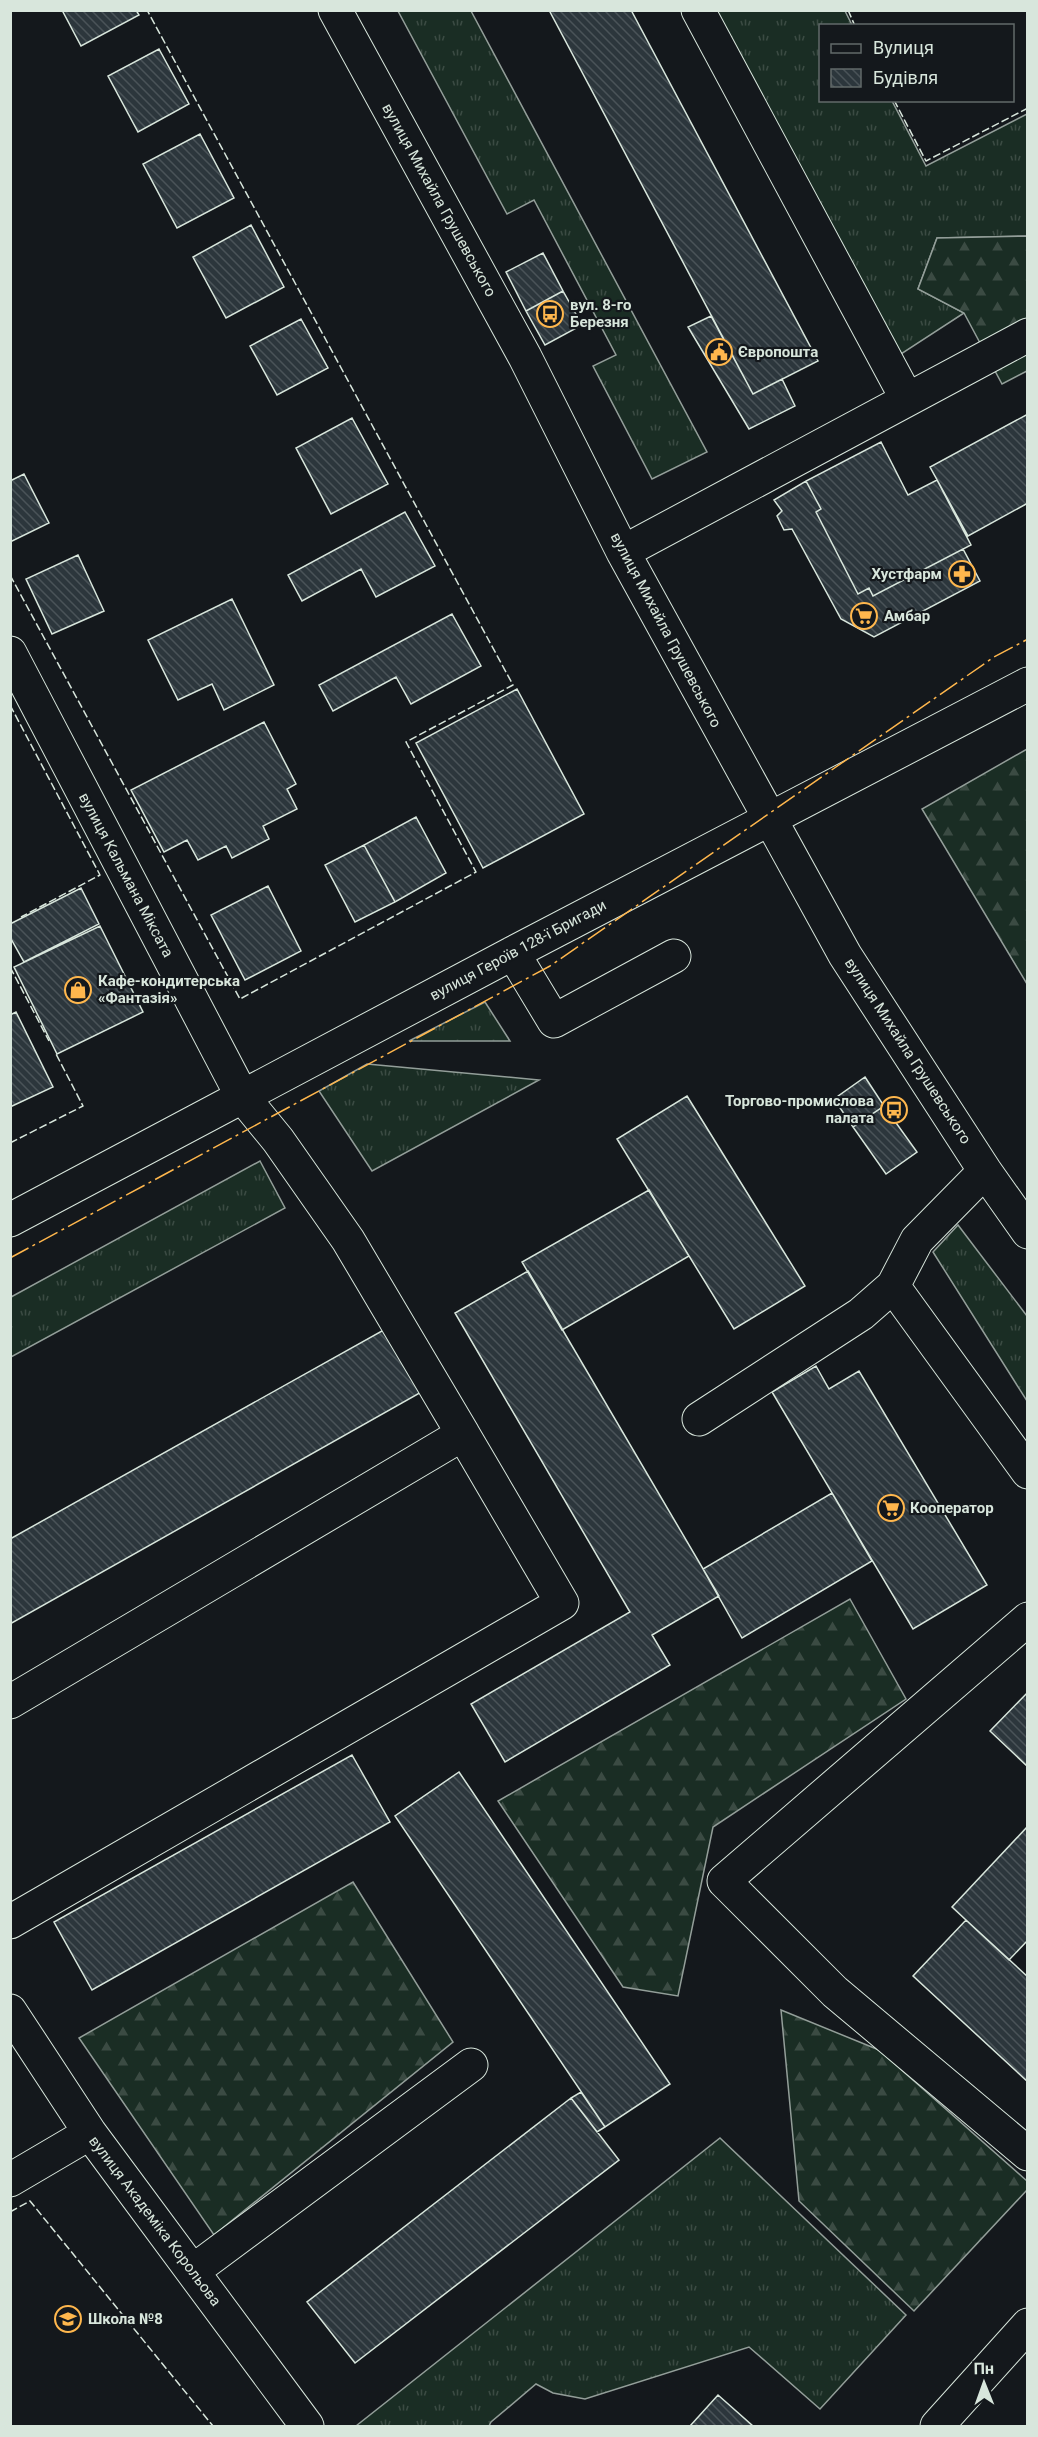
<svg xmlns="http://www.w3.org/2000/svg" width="1038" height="2437" font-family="Roboto,sans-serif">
<defs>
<pattern id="grass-tufts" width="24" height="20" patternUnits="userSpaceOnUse" patternTransform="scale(1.5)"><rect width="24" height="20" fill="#1a2d24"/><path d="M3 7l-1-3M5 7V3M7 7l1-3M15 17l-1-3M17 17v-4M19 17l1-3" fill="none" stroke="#3b4b43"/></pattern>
<pattern id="forest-firs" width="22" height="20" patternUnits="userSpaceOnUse" patternTransform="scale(1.5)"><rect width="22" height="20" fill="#1a2d24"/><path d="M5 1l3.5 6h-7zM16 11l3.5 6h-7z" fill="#3b4b43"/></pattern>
<pattern id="building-back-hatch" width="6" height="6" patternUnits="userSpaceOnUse" patternTransform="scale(1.5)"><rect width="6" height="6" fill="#2c363c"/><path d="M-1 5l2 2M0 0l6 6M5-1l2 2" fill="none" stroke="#4a5358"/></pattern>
</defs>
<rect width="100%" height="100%" fill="#14181c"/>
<path fill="url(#grass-tufts)" stroke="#939e99" stroke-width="1.5" d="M398 11H471L707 452 652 479 593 366 616 355 534 200 507 214Z
M713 11H845L852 25 820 26V100L892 101 926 166 1027 114V236L937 238 918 289 964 313 898 356Z
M485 1002 510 1041H409Z
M367 1064 539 1080 372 1171 319 1091Z
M260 1161 285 1208 11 1357V1297Z
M958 1225 1027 1316V1401L933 1252Z
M720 2138 906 2315 820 2409 749 2347 585 2399 553 2393 536 2384 491 2422 489 2426H356Z"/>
<path fill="url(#forest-firs)" stroke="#939e99" stroke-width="1.5" d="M1027 236V371L1002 384 964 313 918 289 937 238Z
M1027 749V984L922 809Z
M850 1599 906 1699 713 1827 678 1996 623 1987 498 1801Z
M353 1882 453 2042 214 2235 79 2038Z
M781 2010 879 2050 1027 2181V2190L914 2311 799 2201Z"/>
<path fill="url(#building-back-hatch)" stroke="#d8e6dc" stroke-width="1.5" d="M62 10H136L139 15 81 46Z
M549 10H631L818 361 753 394Z
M159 49 189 104 138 132 108 76Z
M200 134 234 198 177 228 143 164Z
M251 225 284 287 226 318 193 257Z
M543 253 563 291 526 311 506 272Z
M563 291 582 325 545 345 526 311Z
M711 316 753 394 782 379 795 406 749 429 688 327Z
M301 319 328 368 277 395 250 346Z
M1028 414V503L968 536 930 467Z
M352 418 388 484 331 514 296 448Z
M881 442 908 495 937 480 971 545 873 596 869 588 858 594 816 512 821 509 806 481Z
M24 474 49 523 10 542V481Z
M806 481 821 509 816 512 858 594 869 588 873 596 963 549 980 581 874 637 841 619 792 529 784 530 777 516 782 511 774 500Z
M405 512 435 566 376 597 361 569 302 601 288 575Z
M78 555 104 611 52 634 26 579Z
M232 599 274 685 224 710 212 684 178 700 148 640Z
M452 614 481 666 411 704 396 677 333 711 319 685Z
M517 689 584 814 483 868 416 743Z
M264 722 296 784 287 789 297 809 263 826 269 839 232 858 226 846 198 860 187 840 164 852 131 790Z
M416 817 446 873 395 902 364 845Z
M364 845 395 902 355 922 325 865Z
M268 886 301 951 245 980 211 915Z
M81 888 99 924 24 962 10 937V924Z
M100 926 143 1012 57 1054 14 967Z
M16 1012 53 1087 10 1107V1015Z
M865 1077 884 1106 853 1127 834 1099Z
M687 1096 805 1286 734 1329 617 1139Z
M884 1106 917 1152 886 1174 853 1127Z
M649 1190 689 1256 562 1330 522 1262Z
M528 1271 719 1596 652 1635 670 1665 505 1762 471 1704 630 1612 455 1313Z
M389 1327 425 1390 10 1624V1539Z
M816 1366 829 1389 859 1371 987 1585 913 1629 772 1392Z
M832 1493 872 1561 742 1638 703 1569Z
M1028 1692V1767L990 1731Z
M352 1755 390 1822 92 1990 54 1922Z
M459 1772 670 2084 605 2127 395 1816Z
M1028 1826V1940L1009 1960 952 1907Z
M966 1920 1028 1977V2082L913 1976Z
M581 2092 605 2127 597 2132 571 2098Z
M571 2098 619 2160 355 2363 307 2302Z
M718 2395 753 2426H690Z"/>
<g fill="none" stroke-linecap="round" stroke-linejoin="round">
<defs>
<path id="minor" d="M335 10 525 357 623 552 845 955 985 1171 1028 1232
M698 10 907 399
M623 552 1028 335
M10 653 242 1096 278 1140 348 1240 463 1434 10 1702
M513 953 554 1021 674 956
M985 1171 917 1240 893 1286 1028 1472
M10 1220 513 953 1028 684
M699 1419 861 1314 893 1286
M1028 1619 724 1881 835 1992 1028 2154
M10 1922 562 1603 463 1434
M10 2011 90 2133 307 2426
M10 2180 90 2133
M193 2271 471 2065
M937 2426 1028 2325"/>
</defs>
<use href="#minor" stroke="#d8e6dc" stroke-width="35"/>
<use href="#minor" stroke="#14181c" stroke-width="33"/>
<path stroke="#d8e6dc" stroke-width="1.5" stroke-dasharray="8 3" stroke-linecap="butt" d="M848 10 855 26
M894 100 926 161 1028 108
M10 575 240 999 476 872 406 742 513 685 147 10
M10 705 100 875 21 917
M10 967 49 1041
M10 1143 83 1106 55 1052
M10 2212 30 2201 213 2426"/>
<path stroke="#ffb74d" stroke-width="1.5" stroke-dasharray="21 4.5 3 4.5" stroke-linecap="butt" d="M10 1258 550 966 994 657 1028 639"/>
</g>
<defs>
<symbol id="bus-ring" viewBox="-11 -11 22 22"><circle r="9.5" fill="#14181c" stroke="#ffb74d" stroke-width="1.5"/><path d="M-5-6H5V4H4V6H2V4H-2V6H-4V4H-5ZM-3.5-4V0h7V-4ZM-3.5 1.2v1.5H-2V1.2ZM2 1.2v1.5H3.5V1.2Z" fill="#ffb74d"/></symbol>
<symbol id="civic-ring" viewBox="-11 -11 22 22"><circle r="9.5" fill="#14181c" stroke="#ffb74d" stroke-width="1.5"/><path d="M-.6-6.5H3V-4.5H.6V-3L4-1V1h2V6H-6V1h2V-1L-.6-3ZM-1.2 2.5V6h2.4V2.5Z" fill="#ffb74d"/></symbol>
<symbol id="pharmacy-ring" viewBox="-11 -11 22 22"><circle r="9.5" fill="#14181c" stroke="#ffb74d" stroke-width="1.5"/><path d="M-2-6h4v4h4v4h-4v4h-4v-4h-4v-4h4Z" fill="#ffb74d"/></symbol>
<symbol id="supermarket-ring" viewBox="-11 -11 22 22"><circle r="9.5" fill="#14181c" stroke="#ffb74d" stroke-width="1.5"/><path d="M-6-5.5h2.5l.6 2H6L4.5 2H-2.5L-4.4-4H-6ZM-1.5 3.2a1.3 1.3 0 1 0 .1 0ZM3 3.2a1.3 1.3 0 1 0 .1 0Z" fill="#ffb74d"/></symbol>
<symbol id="shop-ring" viewBox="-11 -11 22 22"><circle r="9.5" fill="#14181c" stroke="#ffb74d" stroke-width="1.5"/><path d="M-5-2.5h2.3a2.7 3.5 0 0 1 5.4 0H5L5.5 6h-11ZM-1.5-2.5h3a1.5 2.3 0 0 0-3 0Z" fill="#ffb74d"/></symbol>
<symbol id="school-ring" viewBox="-11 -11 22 22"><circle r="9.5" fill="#14181c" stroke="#ffb74d" stroke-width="1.5"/><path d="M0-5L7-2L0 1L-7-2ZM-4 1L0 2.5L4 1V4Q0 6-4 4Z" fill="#ffb74d"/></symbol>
</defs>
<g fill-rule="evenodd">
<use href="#bus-ring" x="535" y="299" width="30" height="30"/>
<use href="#civic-ring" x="704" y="337" width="30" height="30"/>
<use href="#pharmacy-ring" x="947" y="559" width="30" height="30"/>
<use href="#supermarket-ring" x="849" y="601" width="30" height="30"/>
<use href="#shop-ring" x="63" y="975" width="30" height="30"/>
<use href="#bus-ring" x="879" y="1095" width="30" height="30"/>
<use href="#supermarket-ring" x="876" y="1493" width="30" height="30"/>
<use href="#school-ring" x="53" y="2304" width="30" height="30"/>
</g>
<g text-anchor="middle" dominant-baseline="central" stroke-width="4.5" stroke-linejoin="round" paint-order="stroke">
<g font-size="15" fill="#d8e6dc" stroke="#14181c">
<text transform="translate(439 200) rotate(61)">вулиця Михайла Грушевського</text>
<text transform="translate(666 630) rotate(62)">вулиця Михайла Грушевського</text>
<text transform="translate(126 875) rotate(62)">вулиця Кальмана Міксата</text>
<text transform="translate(518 950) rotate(-28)">вулиця Героїв 128-ї Бригади</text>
<text transform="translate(908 1051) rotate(57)">вулиця Михайла Грушевського</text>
<text transform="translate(155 2221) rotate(53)">вулиця Академіка Корольова</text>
</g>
<g font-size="15" font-weight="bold" fill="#d8e6dc" stroke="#14181c" text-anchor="start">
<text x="570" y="305">вул. 8-го<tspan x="570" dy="17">Березня</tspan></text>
<text x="738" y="352">Європошта</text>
<text x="942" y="574" text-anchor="end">Хустфарм</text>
<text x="884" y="616">Амбар</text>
<text x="98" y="981">Кафе-кондитерська<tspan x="98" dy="17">«Фантазія»</tspan></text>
<text x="874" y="1101" text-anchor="end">Торгово-промислова<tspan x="874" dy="17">палата</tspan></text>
<text x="910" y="1508">Кооператор</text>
<text x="88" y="2319">Школа №8</text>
</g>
</g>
<rect width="1038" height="2437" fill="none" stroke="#d8e6dc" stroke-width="24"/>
<rect x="819" y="24" width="195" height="78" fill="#14181c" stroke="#626a69" stroke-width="1.5"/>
<rect x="831" y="44" width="30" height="9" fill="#14181c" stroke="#626a69" stroke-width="1.5"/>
<text x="873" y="54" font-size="18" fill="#d8e6dc">Вулиця</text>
<rect x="831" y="69" width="30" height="18" fill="url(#building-back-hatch)" stroke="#626a69" stroke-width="1.5"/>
<text x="873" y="84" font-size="18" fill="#d8e6dc">Будівля</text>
<g transform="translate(984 2383) rotate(359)" stroke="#14181c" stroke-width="4.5" paint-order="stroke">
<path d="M0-4.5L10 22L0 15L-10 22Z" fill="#d8e6dc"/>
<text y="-9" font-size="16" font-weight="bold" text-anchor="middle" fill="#d8e6dc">Пн</text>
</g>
</svg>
